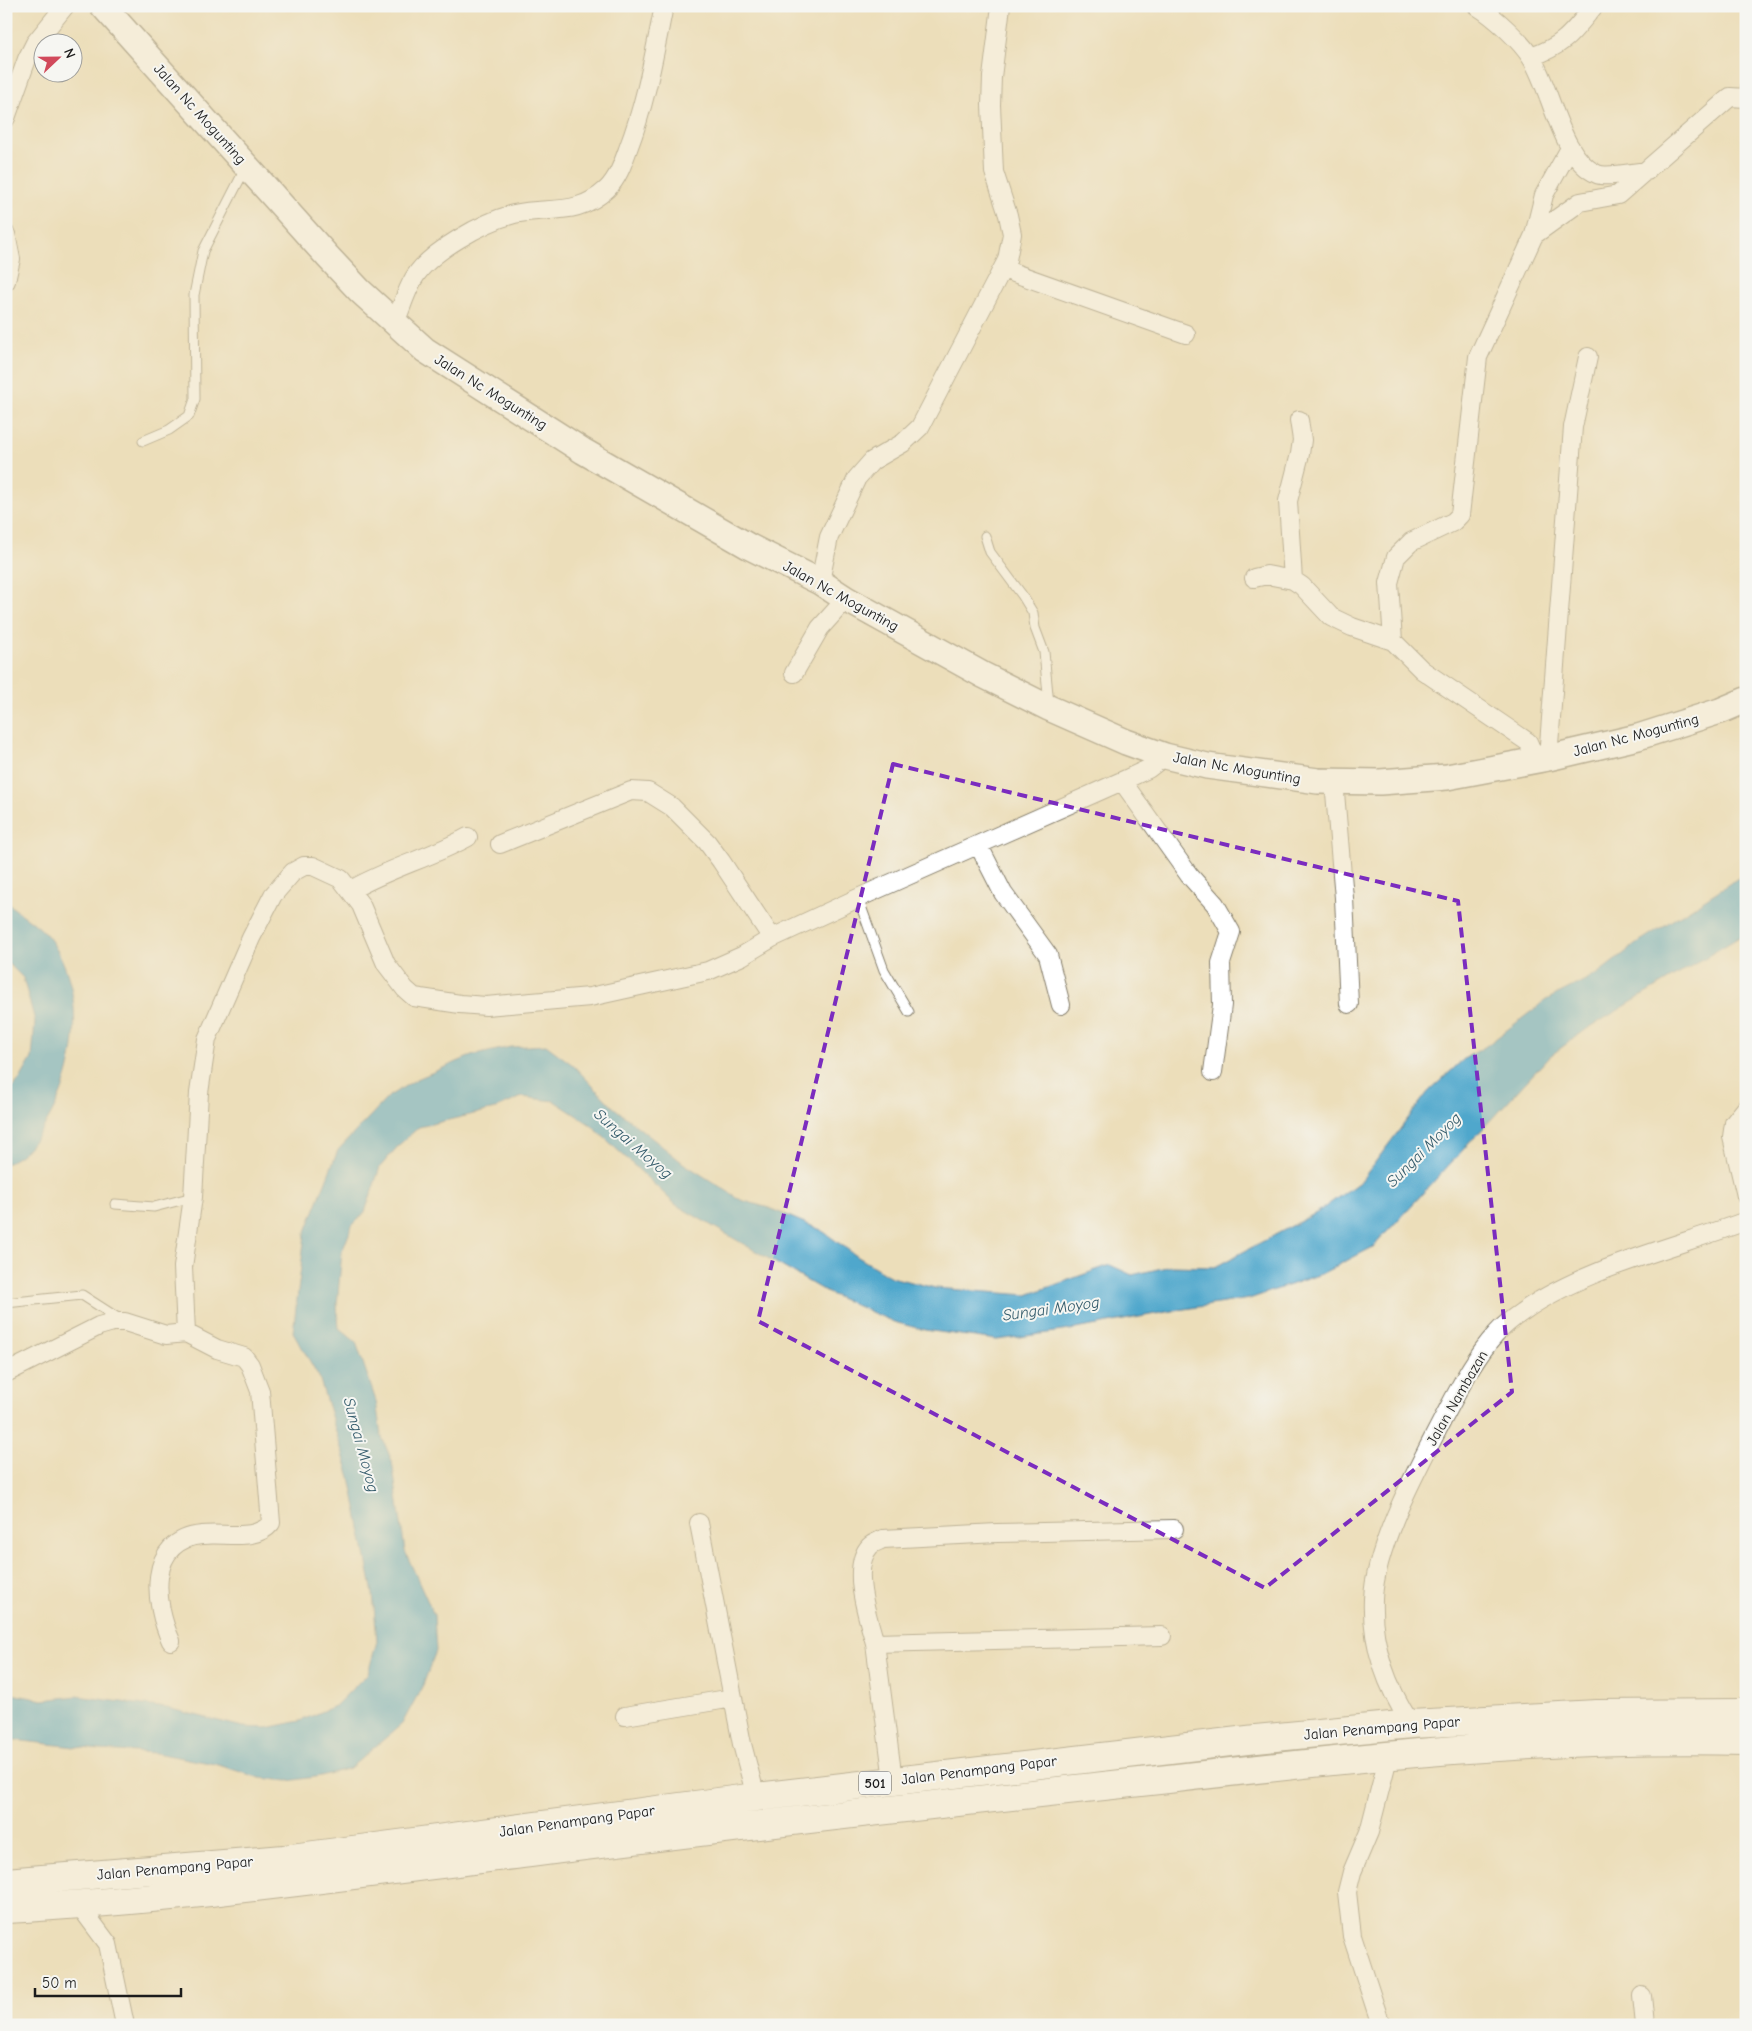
<svg xmlns="http://www.w3.org/2000/svg" width="1752" height="2031" font-family="'Comic Neue',sans-serif">
<rect width="100%" height="100%" fill="#f6f6f2"/>
<filter id="ink" filterUnits="userSpaceOnUse"><feTurbulence type="fractalNoise" baseFrequency=".02" numOctaves="2"/><feDisplacementMap in="SourceGraphic" scale="10" xChannelSelector="R" yChannelSelector="G"/><feConvolveMatrix kernelMatrix="1 2 1 2 8 2 1 2 1" color-interpolation-filters="sRGB"/></filter>
<filter id="wash" filterUnits="userSpaceOnUse"><feTurbulence type="fractalNoise" baseFrequency=".0096" numOctaves="4" result="noise"/><feDisplacementMap in="SourceGraphic" scale="20" xChannelSelector="R" yChannelSelector="G"/><feGaussianBlur stdDeviation="1.12" result="paint"/><feColorMatrix in="noise" values="0 0 0 0 0 0 0 0 0 0 0 0 0 0 0 0 0 1.4 0 .05"/><feComposite in="paint" operator="in"/></filter>
<g filter="url(#wash)">
<rect width="100%" height="100%" fill="#ecdeba"/>
<path fill="#4fa7cc" stroke="#366274" d="M1746 873V933L1587 1029 1550 1056 1373 1247 1321 1274 1249 1299 1166 1312 1076 1329 997 1340 925 1330 894 1322 828 1293 676 1205 591 1125 554 1101 522 1097 495 1109 419 1127 400 1144 380 1167 365 1212 352 1226 342 1252 337 1305 339 1328 356 1342 376 1401 381 1435 392 1461 405 1551 434 1615 436 1651 423 1685 402 1724 350 1768 321 1776 288 1781 260 1778 215 1764 156 1753 100 1750 6 1739V1693L43 1700 77 1696 167 1708 243 1727 267 1728 300 1721 335 1706 368 1673 377 1641 373 1594 350 1477 319 1377 293 1332 305 1234 338 1150 389 1096 417 1079 471 1056 510 1047 546 1045 573 1065 612 1106 683 1163 741 1200 769 1208 821 1230 858 1257 891 1277 935 1288 1027 1295 1110 1265 1132 1275 1171 1266 1215 1267 1318 1212 1361 1181 1428 1092 1464 1059 1486 1046 1546 1000 1597 974 1640 941Z
M6 902C20 914 40 925 50 939 94 1001 75 1098 25 1151 21 1156 12 1160 6 1164V1095L20 1079 32 1058 35 1021 23 978 6 961Z"/>
</g>
<g filter="url(#ink)">
<g fill="none" stroke-linecap="round" stroke-linejoin="round">
<defs>
<path id="lane" d="M1745 97 1746 82
M143 441 169 430 189 416 195 399 194 295 203 251 245 169
M985 536 990 552 1022 595 1033 613 1035 628 1044 652 1049 705
M858 898 884 970 909 1012
M115 1204 154 1207 193 1197
M6 1303 82 1295 121 1320"/>
<path id="street" d="M1477 6C1495 17 1521 41 1532 59 1552 91 1561 159 1597 174 1606 178 1636 172 1647 171
M1531 57C1565 45 1572 33 1594 6
M6 118 27 59 35 43 65 6
M6 234 11 259 6 281
M1534 235 1580 202 1618 195 1730 97 1746 98
M1003 269 1186 334
M395 323C401 309 406 291 414 278 430 251 484 222 514 214 550 206 577 217 607 189 618 178 623 163 628 149 646 102 654 55 664 6
M1254 578 1267 575 1293 580 1302 586 1331 617 1352 627 1393 641 1422 670 1528 742 1536 760
M1293 580 1288 501 1300 454 1302 440 1299 420
M820 582 829 537 857 478 872 461 903 443 920 427 1007 260 1012 234 1008 215 994 172 991 105 992 77 1001 6
M1393 641 1389 583 1396 557 1411 542 1453 522 1460 515 1478 357 1534 235 1544 195 1570 148
M794 673 820 628 846 599
M1548 758 1573 427 1588 357
M1122 781 1189 875 1215 904 1231 932 1221 963 1222 1005 1213 1072
M1334 781 1344 898 1349 1004
M500 844 631 791 648 792 672 807 707 842 721 861 772 938
M979 846 1003 893 1048 955 1061 1005
M351 890C389 868 430 858 468 837
M1746 1108 1734 1123 1732 1137 1746 1196
M186 1333 183 1267 193 1197 199 1093 207 1039 251 938 273 895 293 872 304 866H313L341 879 361 905 386 964 405 989 414 997 460 1004 486 1006 590 997 708 971 742 956 772 938 869 893 1122 781 1148 769 1165 756
M6 1373 99 1326 113 1322H125L166 1335 186 1333 217 1349 244 1357 250 1365 260 1391 271 1523C256 1542 224 1532 202 1535 146 1540 154 1604 171 1641
M699 1523 742 1744 756 1797
M875 1643C868 1618 850 1567 870 1546 873 1543 879 1541 883 1539L997 1533 1174 1529
M625 1716 733 1698
M1411 1724C1387 1687 1371 1644 1373 1599 1375 1545 1419 1466 1444 1417 1459 1389 1474 1358 1496 1334 1503 1326 1513 1318 1522 1312 1582 1269 1676 1247 1746 1221
M893 1780 875 1643 1162 1636
M79 1905 108 1944 125 2025
M1642 1996 1645 2025
M1381 2025 1352 1936 1347 1892 1352 1872 1369 1832 1389 1754"/>
<path id="secondary" d="M103 6 328 257 360 291 425 350 583 451 750 547 820 582 846 599 983 675 1049 708 1126 742 1165 756 1207 766 1318 781 1380 782 1447 777 1548 758 1638 737 1720 711 1746 700"/>
<path id="primary" d="M6 1882 284 1859 756 1797 1256 1739 1411 1724 1597 1714 1746 1713
M6 1909C182 1900 356 1874 530 1853 743 1826 955 1802 1168 1779 1360 1757 1552 1736 1746 1741"/>
</defs>
<use href="#lane" stroke="#847d6b" stroke-width="11"/>
<use href="#street" stroke="#847d6b" stroke-width="20"/>
<use href="#secondary" stroke="#847d6b" stroke-width="28"/>
<use href="#primary" stroke="#847d6b" stroke-width="30"/>
<use href="#lane" stroke="#fff" stroke-width="9"/>
<use href="#street" stroke="#fff" stroke-width="18"/>
<use href="#secondary" stroke="#fff" stroke-width="25"/>
<use href="#primary" stroke="#fff" stroke-width="28"/>
</g>
</g>
<path d="M0 0H1752V2031H0ZM893 764 1458 901 1512 1392 1265 1588 758 1321Z" fill="#ecdeba" fill-opacity=".55" fill-rule="evenodd"/>
<path fill="none" stroke="#7b2cbf" stroke-width="4" stroke-dasharray="10 6" stroke-linejoin="round" d="M893 764 1458 901 1512 1392 1265 1588 758 1321Z"/>
<g text-anchor="middle" dominant-baseline="central" stroke-width="4" stroke-linejoin="round" paint-order="stroke">
<rect fill="#f6f6f2" stroke="#5d5d5c" stroke-width="1" x="859" y="1771.5" width="32" height="23" rx="4"/>
<g font-size="14" font-weight="bold" fill="#1c1c1c">
<text x="875" y="1783">501</text>
</g>
<g font-size="15" fill="#1c1c1c" stroke="#f6f6f2">
<text transform="translate(200 114) rotate(48)">Jalan Nc Mogunting</text>
<text transform="translate(491 392) rotate(32)">Jalan Nc Mogunting</text>
<text transform="translate(841 596) rotate(29)">Jalan Nc Mogunting</text>
<text transform="translate(1636 735) rotate(-15)">Jalan Nc Mogunting</text>
<text transform="translate(1237 768) rotate(10)">Jalan Nc Mogunting</text>
<text transform="translate(1457 1398) rotate(-60)">Jalan Nambazan</text>
<text transform="translate(1382 1728) rotate(-5)">Jalan Penampang Papar</text>
<text transform="translate(979 1770) rotate(-7)">Jalan Penampang Papar</text>
<text transform="translate(577 1821) rotate(-8)">Jalan Penampang Papar</text>
<text transform="translate(175 1868) rotate(-5)">Jalan Penampang Papar</text>
</g>
<g font-size="16" font-style="italic" fill="#335b6b" stroke="#f6f6f2">
<text transform="translate(633 1144) rotate(41)">Sungai Moyog</text>
<text transform="translate(1424 1150) rotate(-45)">Sungai Moyog</text>
<text transform="translate(1051 1309) rotate(-8)">Sungai Moyog</text>
<text transform="translate(361 1445) rotate(75)">Sungai Moyog</text>
</g>
</g>
<rect width="1752" height="2031" fill="none" stroke="#f6f6f2" stroke-width="25"/>
<g transform="translate(58 58) rotate(68)"><circle r="24" fill="#f6f6f2" stroke="#9f9f9c"/>
<path d="M0-4L9 19L0 12L-9 19Z" fill="#d1495b"/>
<text y="-8" font-size="14" font-weight="bold" text-anchor="middle" fill="#1c1c1c">N</text>
</g>
<path d="M35 1988v8h146v-8" fill="none" stroke="#1c1c1c" stroke-width="2.5"/>
<text x="42" y="1988" font-size="15" fill="#1c1c1c" stroke="#f6f6f2" stroke-width="4" paint-order="stroke">50 m</text>
</svg>
